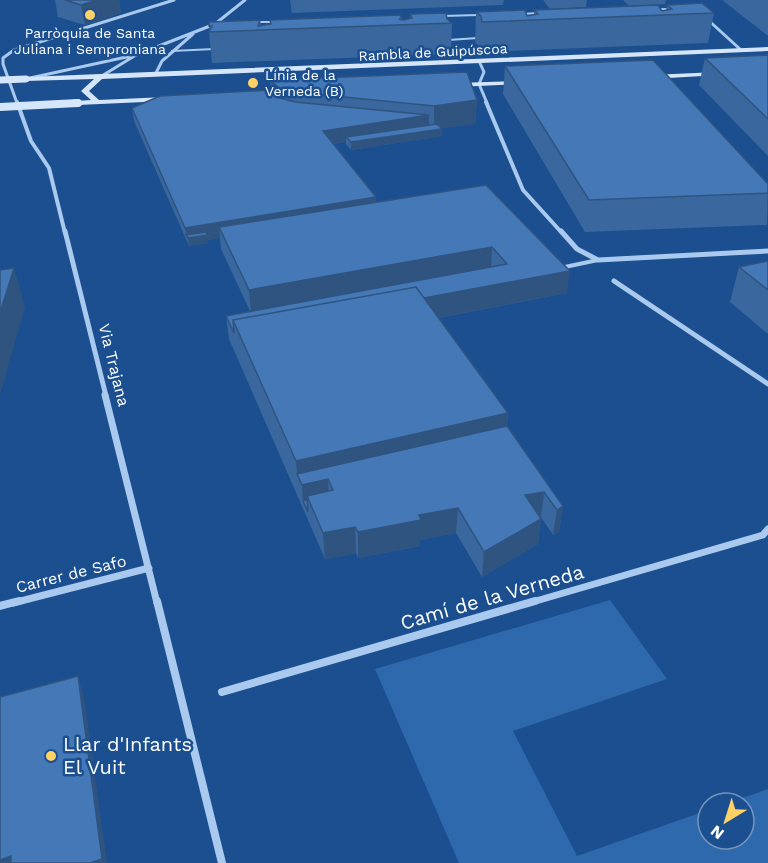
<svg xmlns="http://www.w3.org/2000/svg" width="768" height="863" font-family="'Work Sans',sans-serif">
<rect width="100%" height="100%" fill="#1b4f8f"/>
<path fill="#2e69ad" d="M610 600 667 679 513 731 577 856 708 810V839H744V803H728L768 789V863H459L375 669Z"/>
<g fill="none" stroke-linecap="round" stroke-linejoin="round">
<path stroke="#a9c9ee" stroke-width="2" d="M611 11 695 8
M521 14 539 13
M443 16 479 15
M257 22H275
M448 40 478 38
M172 51 214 49"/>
<path stroke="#a9c9ee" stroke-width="4" d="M560 268 598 260"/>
<path stroke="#a9c9ee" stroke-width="3" d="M707 19 741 50
M479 61 484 72 479 84 487 103
M155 75 162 61 193 34
M100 77 136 55 215 24 245 0
M30 78 131 56
M17 103 3 64V58L14 50 174 0"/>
<path stroke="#a9c9ee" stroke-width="4" d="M17 102 31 141 49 168 65 233
M486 102 523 190 562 233"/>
<path stroke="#a9c9ee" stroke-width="5" d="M65 231 106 396
M561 231 577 249 598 260 768 251
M614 281 768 384"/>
<path stroke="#a9c9ee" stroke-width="7" d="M105 395 157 603
M13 603 149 568
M529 603 763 535 768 529"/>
<path stroke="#a9c9ee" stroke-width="8" d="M157 601 222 863
M0 606 19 601
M222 692 535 601"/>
<path fill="#d6e6fa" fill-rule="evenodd" d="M768 47V51L102 79 89 91 99 100 166 97 170 99 166 101 78 105 74 103 75 101 91 100 81 91 94 79 26 81 23 79 26 77Z
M718 72 721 74 720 75 651 79 648 77 651 75Z
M520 81 523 83 522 84 457 87 454 85 457 83Z"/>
<path stroke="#d6e6fa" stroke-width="7" d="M0 80 26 79
M74 103H78"/>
<path stroke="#d6e6fa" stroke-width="8" d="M0 107 78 103"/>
</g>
<path fill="#3a679d" d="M55 0H119L121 13 85 25 58 17Z
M290 0H504L503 5 292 13Z
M543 0H587L586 7 550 9Z
M623 0H666L665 4 629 6Z
M722 0H768V36Z
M702 3 714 13 708 43 480 52 479 46 475 42 476 12 525 10 527 16 534 14V10L658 5 662 11 666 10 667 5Z
M446 13 447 19 452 23 451 54 212 63 209 32V22L260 20 261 26 270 24V20L400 15 403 20 410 19V14Z
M768 55V156L699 85 705 58Z
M505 66 768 184 767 225 585 232 503 94Z
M270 80 477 100 475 124 441 128 442 136 351 150 346 144V142L333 144 376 197V202L486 185 567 293 438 318 508 413 507 426 563 506 559 532 553 535 541 517 538 544 482 577 456 533 420 540V546L358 558 356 553 325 559 229 339 226 316 250 311 221 249 220 238 208 240V243L189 246 134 121 132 108 271 90Z
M768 261V334L730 302 739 267Z"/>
<path fill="#305480" d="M68 0H119L121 13 85 25 81 5Z
M477 100 475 124 434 129V106Z
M429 115V129L346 137V142L324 145 323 131Z
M442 129V136L351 150V142Z
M376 197V212L219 227 220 238 208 240V243L189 246 188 238 186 235 185 228Z
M492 247 491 269 251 313 249 290Z
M14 268 25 307 0 395V313Z
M570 271 567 293 248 354 238 332Z
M508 413 504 451 333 490 328 479 329 504 307 498 308 510 303 501 302 485 297 474 299 500 296 461Z
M544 492 541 517 525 495Z
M563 506 559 532 553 535 557 510Z
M458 508 456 533 420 540V546L358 558V532L419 515Z
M541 519 538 544 482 577 484 552Z
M355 527 356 553 325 559 323 533Z
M78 676 85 702 107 863H90Z
M11 856 14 863H0V860Z"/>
<path fill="#4478b7" stroke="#305480" stroke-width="1.5" d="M65 0H97L81 5Z
M702 3 714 13 482 22 481 16 476 12 525 10 527 16 538 14 534 10 658 5 662 11 672 9 667 5Z
M446 13 447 19 452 23 209 32 212 26H209V22L260 20 258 26 271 24 270 20 400 15 402 19H399L403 20 412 18 410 14Z
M768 55V119L705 58Z
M653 60 768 184V193L589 200 505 66Z
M467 72 477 100 434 106 304 93 279 88 270 80Z
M271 90 280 98 295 102 429 115 323 131 376 197 185 228 132 108 160 96Z
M437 124 442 129 351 142 346 137Z
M486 185 570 271 424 298 416 287 233 320 234 333 226 316 507 264 492 247 249 290 219 227Z
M206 232 207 235 188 238 186 235Z
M768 261V290L739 267Z
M14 268 0 313V270Z
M416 287 508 413 296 461 233 320Z
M507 426 563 506 557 510 544 492 525 495 541 519 484 552 458 508 419 515 421 520 358 532 355 527 323 533 307 496 333 490 328 479 302 485 297 474Z
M307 500 308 512 303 501Z
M78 676 102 859 90 863H11V856L0 860V697Z"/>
<g fill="#ffd166" stroke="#1b4f8f" stroke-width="2">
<circle cx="90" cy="15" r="6"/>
<circle cx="253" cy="83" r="6"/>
<circle cx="51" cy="756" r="6"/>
</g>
<g text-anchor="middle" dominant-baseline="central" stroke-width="5" stroke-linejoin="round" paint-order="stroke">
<g font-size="14" fill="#fff" stroke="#1b4f8f">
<text x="90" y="33">Parròquia de Santa<tspan x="90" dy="16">Juliana i Semproniana</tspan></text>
<text x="265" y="75" text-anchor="start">Línia de la<tspan x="265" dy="16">Verneda (B)</tspan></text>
</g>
<g font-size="14" fill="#fff" stroke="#1b4f8f">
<text transform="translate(433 52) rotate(-3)">Rambla de Guipúscoa</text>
</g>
<g font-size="16" fill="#fff" stroke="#1b4f8f">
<text transform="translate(114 365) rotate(76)">Via Trajana</text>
<text transform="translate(71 574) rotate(-14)">Carrer de Safo</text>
</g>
<g font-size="20" fill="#fff" stroke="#1b4f8f">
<text transform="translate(492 597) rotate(-16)">Camí de la Verneda</text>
</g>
<g font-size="20" fill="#fff" stroke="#1b4f8f" text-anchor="start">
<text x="63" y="744">Llar d'Infants<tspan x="63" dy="23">El Vuit</tspan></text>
</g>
</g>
<g transform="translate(726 821) rotate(218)"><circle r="28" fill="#1b4f8f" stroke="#7695bc" stroke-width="1.5"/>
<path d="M0-4.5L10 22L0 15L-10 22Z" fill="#ffd166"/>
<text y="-9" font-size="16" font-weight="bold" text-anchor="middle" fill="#ffffff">N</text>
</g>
</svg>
